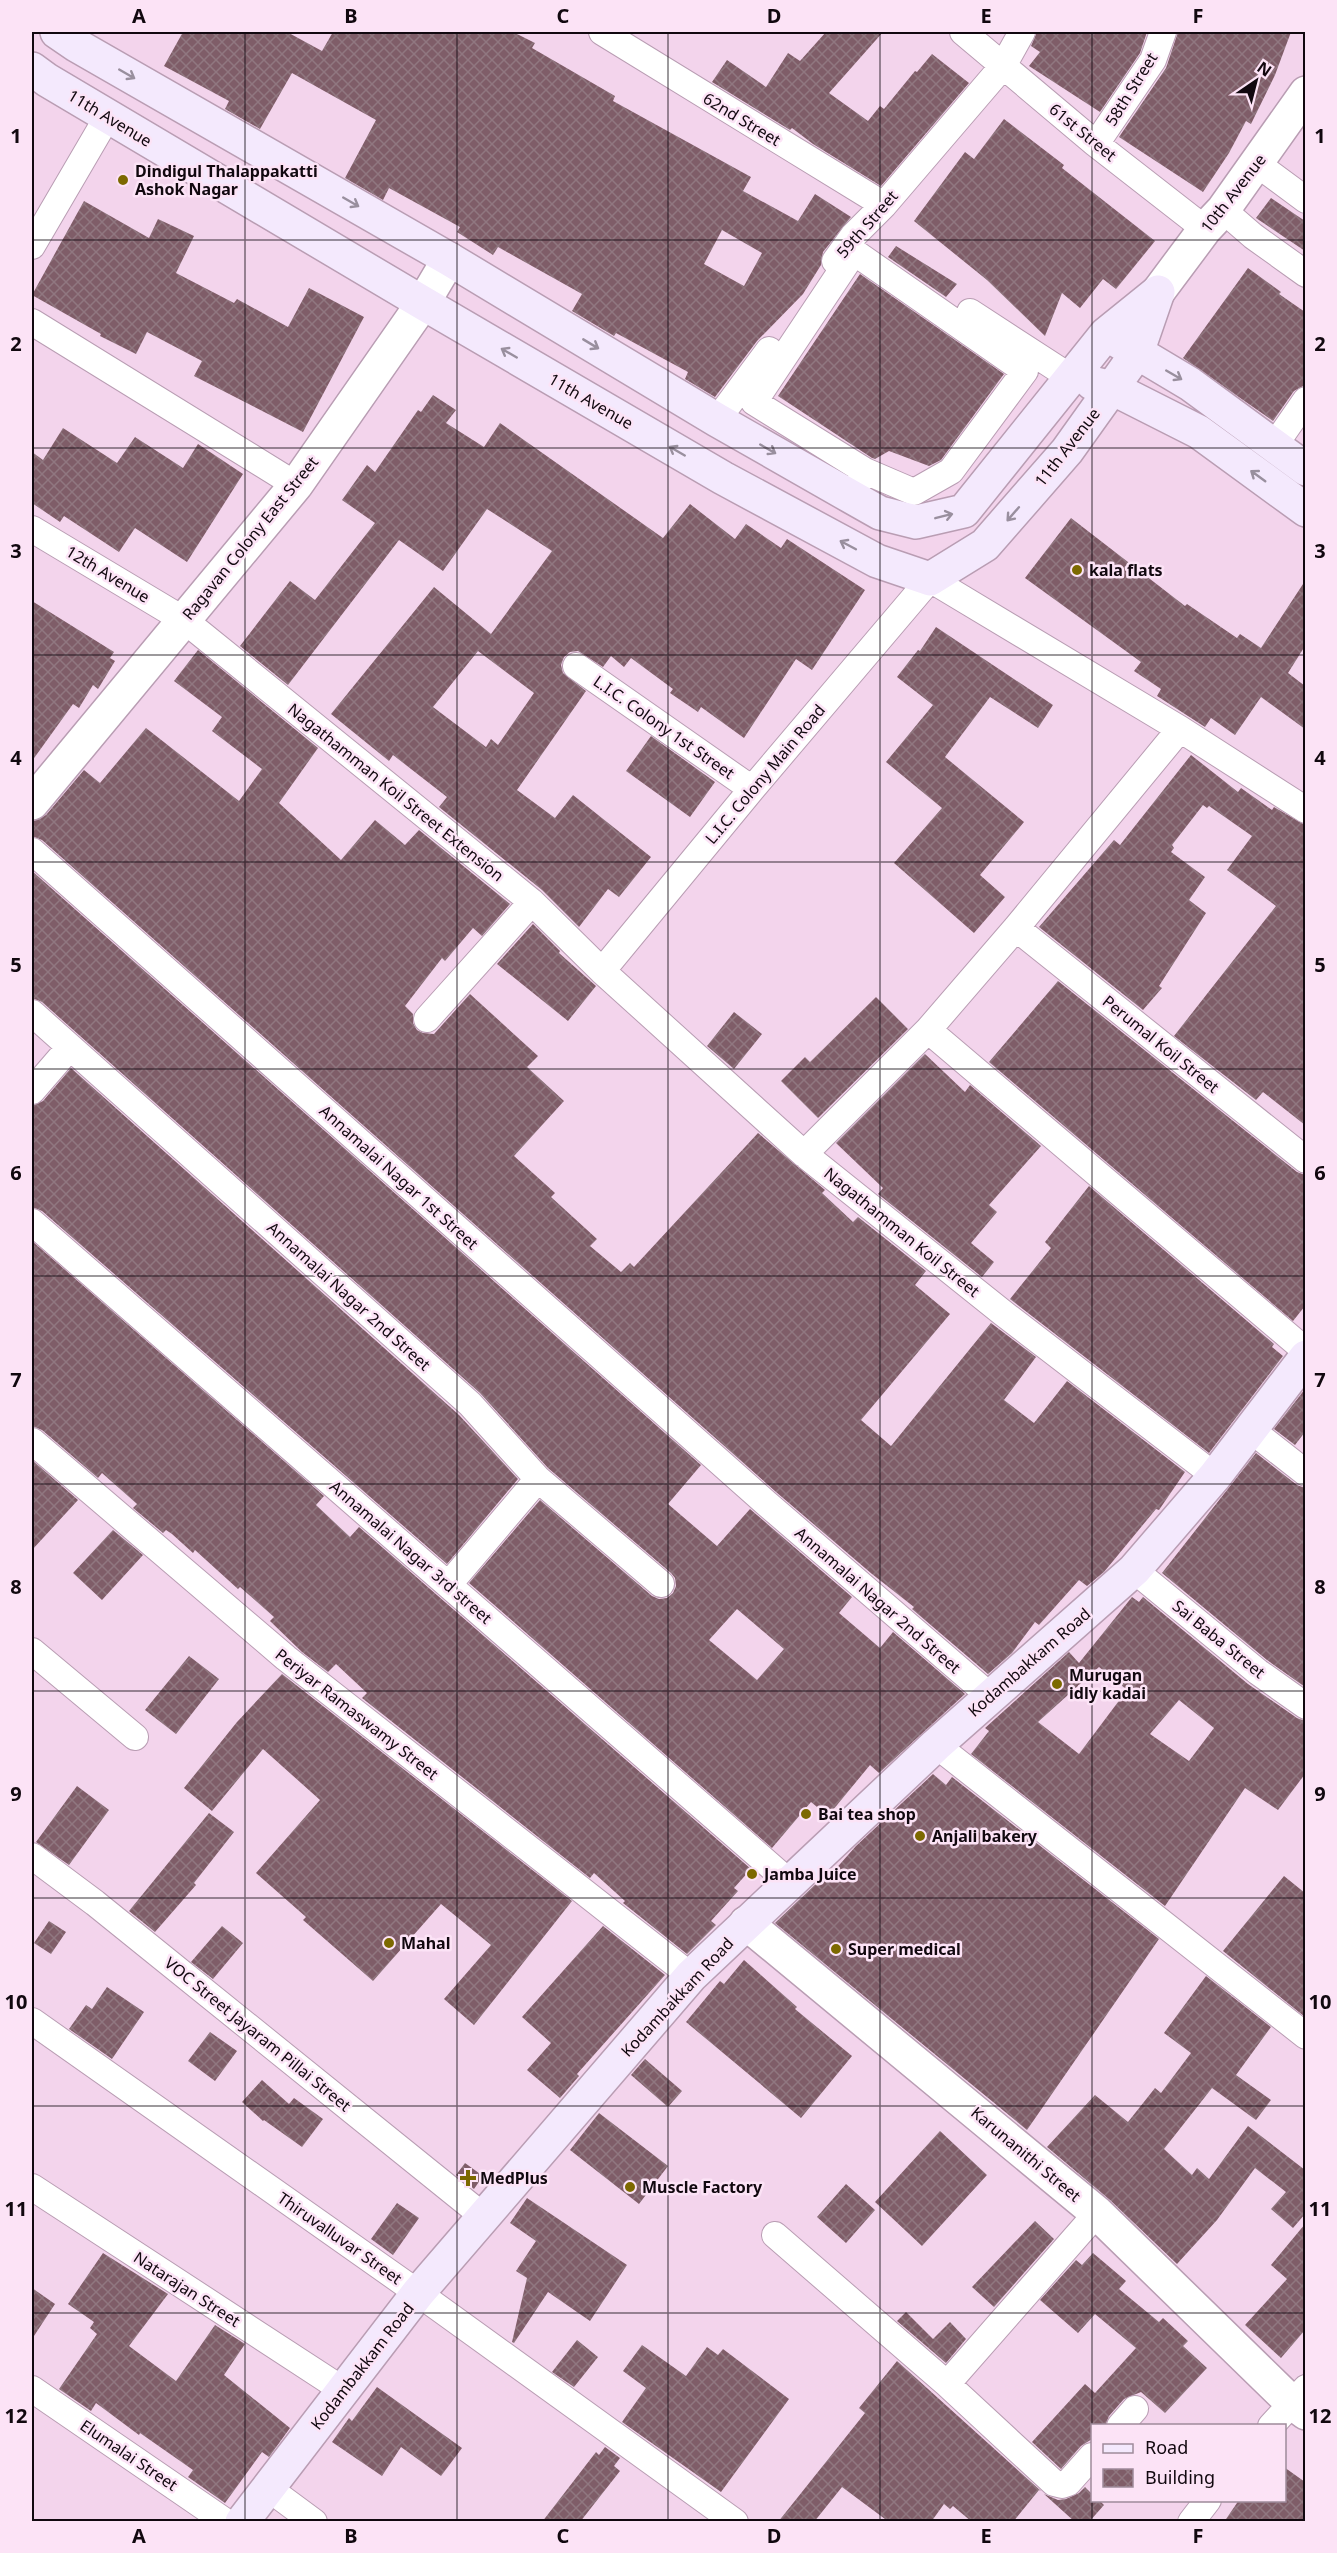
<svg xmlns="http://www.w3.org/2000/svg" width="1337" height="2553" font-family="'Noto Sans',sans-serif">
<defs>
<pattern id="building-cross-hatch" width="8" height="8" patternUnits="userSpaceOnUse" patternTransform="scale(1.5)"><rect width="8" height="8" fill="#7f5d68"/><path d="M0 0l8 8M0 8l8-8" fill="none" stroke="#907780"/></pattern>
</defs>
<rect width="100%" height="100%" fill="#f3d4ec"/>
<path fill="url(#building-cross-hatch)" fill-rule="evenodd" d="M183 32H287L322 51 333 32H513L535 43 532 48 615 96 613 101 751 177 743 191 798 221 815 194 851 217 823 252 821 265 803 294 757 341 715 397 685 379 688 372 616 333 614 336 572 311 582 294 498 247 493 255 457 232 460 227 389 188 383 200 345 178 376 120 292 73 260 129 225 109 229 101 164 66ZM722 230 762 253 744 286 704 264Z
M826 32H883L829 93 868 121 880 106 884 109 915 71 917 72 932 54 969 83 881 186 813 144 792 128 790 130 712 82 727 60 766 87 788 53 800 61Z
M1037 32H1147L1140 53 1100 112 1029 66 1040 52 1031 46Z
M1178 32H1291L1275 75 1251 124 1246 121 1229 153 1203 192 1119 137 1166 68Z
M1004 119 1064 165 1062 168 1155 241 1116 289 1103 279 1080 308 1062 293 1045 336 987 280 914 221 965 152 974 159Z
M1271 198 1305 221V251L1256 218Z
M84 201 149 238 158 219 194 236 176 273 234 303 237 299 288 327 309 288 364 317 303 432 194 376 202 361 147 332 136 354 100 336 101 334 32 295Z
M896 246 957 284 946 297 888 257Z
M1248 268 1281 292 1279 294 1305 312V385L1294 391 1273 421 1183 358Z
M860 274 1004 374 941 460 929 466 889 451 875 459 872 458 778 396Z
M433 395 456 410 446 423 484 447 500 423 663 538 690 504 735 539 746 524 781 548 787 539 865 590 812 670 796 659 744 738 701 707 698 712 670 693 673 689 631 658 624 667 611 656 603 667 578 651 570 652 564 657 561 665 563 673 586 691 517 790 555 818 573 795 651 857 619 897 608 889 579 927 542 890 439 807 447 797 393 755 389 761 331 714 434 587 491 634 552 551 487 509 443 571 399 540 288 685 240 646 290 581 315 600 375 523 342 500 367 465 375 472 418 410 421 412ZM478 651 534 693 498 745 491 739 486 747 433 707Z
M63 428 117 463 135 437 183 468 198 444 243 474 187 562 135 528 119 552 64 516 60 522 32 503V452L43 460Z
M1071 518 1185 606 1187 604 1237 638 1240 634 1261 648 1305 581V646L1288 673 1305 686V729L1261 697 1235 735 1211 718 1205 727 1157 696 1161 689 1134 671 1141 662 1025 578Z
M32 601 114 652 110 658 115 661 98 689 93 685 79 708 73 704 32 761Z
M936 627 1053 705 1038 728 990 697 945 757 1024 822 980 875 1005 897 974 933 894 863 942 808 886 762 933 705 897 677 918 650 920 651Z
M198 650 318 748 279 803 341 860 375 820 405 845 419 830 510 904 482 936 473 928 445 961 442 958 405 1006 413 1014V1023L417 1030 423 1033 434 1034 470 994 538 1056 527 1067 564 1101 514 1156 555 1193 551 1197 597 1239 590 1246 621 1272 630 1263 634 1267 758 1133 825 1190 822 1193 853 1222 858 1217 926 1271 915 1285 950 1314 861 1420 891 1446 991 1323 1036 1357 1004 1400 1034 1423 1067 1381 1185 1472 1159 1510 1156 1509 1104 1572 1087 1586 1079 1580 1039 1625 1035 1622 1012 1653 988 1674 912 1609 914 1607 872 1574 776 1492 42 840 32 836V822L46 815 84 770 100 783 146 728 239 801 262 769 212 731 222 717 174 681Z
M651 736 715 782 690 817 626 771Z
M1191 755 1238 792 1241 788 1272 810 1274 807 1305 825V1125L1263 1092 1256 1100 1174 1036 1276 906 1227 870 1252 836 1209 806 1207 808 1203 805 1172 845 1174 848 1171 852 1205 877 1189 900 1206 913 1159 986 1162 988 1143 1010 1039 927 1114 840 1120 845Z
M32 871 701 1465 668 1504 717 1546 750 1509 852 1597 839 1613 880 1648 893 1632 965 1694 879 1773 870 1765 828 1816 811 1802 772 1848 469 1583 540 1500 652 1596 659 1599 667 1598 673 1593 676 1586 675 1578 671 1573 548 1468 480 1393 42 1002 32 998ZM737 1609 784 1649 757 1680 709 1640Z
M533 924 560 951 559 953 596 986 568 1021 497 964Z
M1058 981 1297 1172 1305 1175V1306L1293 1321 989 1062Z
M876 997 908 1029 818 1118 781 1081 805 1057 810 1062Z
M734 1012 762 1034 734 1069 707 1046Z
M925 1054 965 1092 970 1085 1041 1146 989 1205 997 1212 971 1243 994 1262 982 1277 878 1194 883 1188 836 1143Z
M71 1068 459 1415 518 1479 447 1564 42 1211 32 1207V1106L43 1101Z
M1089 1186 1274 1344 1272 1347 1283 1356 1209 1453 1010 1299 1051 1248 1045 1242Z
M32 1241 324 1496 316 1505 350 1537 359 1527 751 1869 734 1888 738 1891 711 1921 716 1925 687 1954 623 1903 625 1901 594 1873 590 1878 362 1698 367 1693 336 1664 328 1672 302 1652 270 1621 274 1617 240 1587 238 1589 195 1550 193 1553 172 1534 166 1530 163 1533 133 1508 137 1504 102 1473 98 1478 42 1430 32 1426Z
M1305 1389V1432L1295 1445 1274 1429Z
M1256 1453 1297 1485 1305 1488V1687L1267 1660 1162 1573Z
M32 1460 78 1500 32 1550Z
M113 1530 143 1555 102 1600 73 1573Z
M1132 1597 1139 1602 1143 1597 1248 1684 1297 1718 1305 1721V1774L1278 1810 1245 1788 1165 1906 971 1754 989 1731 985 1728 1069 1652 1079 1663ZM1099 1667 1127 1690 1079 1754 1038 1722ZM1179 1700 1214 1728 1189 1761 1150 1734Z
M189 1656 219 1679 176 1734 145 1710Z
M282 1674 572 1901 474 2025 444 1999 491 1945 441 1904 373 1981 303 1920 306 1917 256 1873 320 1800 263 1749 212 1811 184 1788 237 1722Z
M933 1774 946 1785 952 1777 1159 1939 1027 2130 775 1923 822 1878 825 1881 856 1846Z
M77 1786 109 1810 69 1865 36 1842Z
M209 1813 234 1832 194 1883 196 1885 155 1932 129 1911Z
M1284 1876 1305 1893V2017L1223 1951Z
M49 1921 66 1932 51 1954 34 1943Z
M222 1926 243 1943 213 1979 191 1962Z
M603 1926 665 1975 577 2074 579 2076 560 2098 527 2070 551 2043 522 2017Z
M744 1960 797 2007 795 2009 852 2056 801 2118 686 2022 720 1981 724 1984Z
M1206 1976 1271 2027 1236 2075 1271 2100 1256 2120 1212 2088 1164 2149 1192 2175 1197 2168 1209 2179 1248 2126 1305 2170V2214L1293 2228 1271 2209 1286 2192 1255 2168 1217 2220 1177 2264 1110 2200 1047 2147 1095 2095 1128 2122 1155 2088 1161 2093 1191 2053 1164 2033Z
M107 1987 144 2012 112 2059 69 2029 86 2005 92 2009Z
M210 2032 237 2051 215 2081 188 2061Z
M645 2059 682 2091 668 2107 631 2075Z
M262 2080 289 2104 294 2098 323 2119 302 2147 264 2120 263 2121 242 2102Z
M599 2113 668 2166 639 2204 570 2150Z
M940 2131 987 2175 922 2246 875 2202Z
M465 2163 483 2176 474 2189 456 2175Z
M846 2184 875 2210 846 2243 817 2217Z
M527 2198 627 2265 590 2321 548 2292 514 2343 512 2342 527 2278 516 2271 536 2241 510 2223Z
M397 2203 419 2218 393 2255 371 2239Z
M1035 2221 1054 2239 994 2307 972 2287Z
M1305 2224V2330L1281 2358 1245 2325 1287 2279 1271 2265Z
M103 2253 168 2294 129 2346 176 2381 215 2325 245 2344 224 2375 290 2428 269 2457 262 2452 225 2503 188 2477 193 2470 140 2433 139 2435 96 2403 91 2411 59 2389 97 2334 90 2328 94 2322 68 2304Z
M1093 2253 1126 2281 1119 2289 1159 2322 1163 2318 1188 2341 1183 2346 1207 2368 1165 2413 1141 2392 1124 2399 1109 2416 1105 2426H1092V2439L1081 2446 1061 2469 1032 2442 1085 2384 1095 2393 1136 2348 1095 2314 1078 2333 1040 2300 1076 2260 1082 2265Z
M32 2288 55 2304 32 2339Z
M906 2312 933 2339 950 2322 966 2339 946 2363 897 2321Z
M577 2340 598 2357 574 2387 552 2372Z
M642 2345 686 2376 707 2347 718 2355 723 2349 789 2399 721 2492 622 2422 646 2388 623 2371Z
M897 2361 1041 2491 1039 2490 1013 2522H972L953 2506 950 2509 944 2504 931 2522H889L842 2487 814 2522H778L865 2413 859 2408Z
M377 2387 462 2448 441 2476 401 2447 382 2476 332 2442 349 2418 352 2421Z
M605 2447 620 2458 614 2466 620 2471 580 2522H542L596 2452 599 2455Z
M1284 2467 1305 2482V2522H1224L1239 2500H1284Z
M1085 2487 1092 2494V2500H1099L1104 2505 1089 2522H1075L1044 2494 1058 2500 1066 2499 1079 2493Z"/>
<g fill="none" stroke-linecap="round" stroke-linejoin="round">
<defs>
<path id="minor" d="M602 32 884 205
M963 32 1096 144 1205 229
M1096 144 1153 60 1163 32
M1256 163 1306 200
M1223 210 1253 236 1306 274
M32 246 108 116
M835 261 853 236 884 205 1003 66 1022 32
M970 312 1070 377
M32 322 296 485
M717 420 769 350
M1274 446 1306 400
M850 496 865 471 914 492 951 471 1025 371 854 252 754 402 865 471
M32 529 184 620 532 902 602 971 804 1154 1003 1313 1215 1476
M576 666 752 789
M32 851 766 1503 990 1696
M1016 928 1306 1160
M602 971 752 789 930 579 1180 729 1306 810
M32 1013 470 1404 538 1479 661 1584
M427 1019 532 902
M928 1030 1306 1351
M32 1091 70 1047
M804 1154 928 1030 1016 928 1180 729
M32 1222 790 1883
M1251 1430 1306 1473
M32 1441 286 1658 691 1976
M1134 1570 1258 1672 1306 1706
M449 1584 538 1479
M32 1651 135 1737
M936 1745 1306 2036
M32 1856 95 1903 483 2216
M32 2021 418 2293 735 2522
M32 2187 343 2390
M775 2235 947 2384 1054 2483 1062 2485 1068 2483 1092 2456
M947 2384 1097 2213
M32 2389 226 2522
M1120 2426 1135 2409
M1271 2426 1306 2388
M268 2488 314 2522
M1191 2522 1208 2500"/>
<path id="tertiary" d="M1158 292 1205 229 1223 210 1306 93
M32 803 296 485 423 303 449 259
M746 1923 1097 2213 1291 2402 1306 2413"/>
<path id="secondary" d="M57 32 76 45 449 259 717 420 850 496 880 513 916 522 964 511 1106 334 1158 292
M32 69 47 80 423 303 723 478 877 561 930 579 985 545 1067 451 1137 353 1158 292
M1118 341 1190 384 1306 469
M1092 383 1112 388 1199 432 1306 510
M242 2522 418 2293 691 1976 936 1745 1134 1570 1215 1476 1306 1357"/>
</defs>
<use href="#minor" stroke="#b99db3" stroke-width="28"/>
<use href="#tertiary" stroke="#b99db3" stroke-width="36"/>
<use href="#secondary" stroke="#b99db3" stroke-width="36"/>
<use href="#minor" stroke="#fff" stroke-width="26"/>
<use href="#tertiary" stroke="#fff" stroke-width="33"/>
<use href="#secondary" stroke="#f4e9fd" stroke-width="33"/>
</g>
<defs><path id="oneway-shaft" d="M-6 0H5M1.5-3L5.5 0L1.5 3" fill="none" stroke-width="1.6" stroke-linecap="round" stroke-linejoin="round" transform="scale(1.5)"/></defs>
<g stroke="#998f9e">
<use href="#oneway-shaft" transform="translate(127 74) rotate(30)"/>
<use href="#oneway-shaft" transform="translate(351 202) rotate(30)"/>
<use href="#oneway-shaft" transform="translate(591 344) rotate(31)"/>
<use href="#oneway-shaft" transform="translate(509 353) rotate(-150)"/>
<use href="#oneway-shaft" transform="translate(1174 375) rotate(30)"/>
<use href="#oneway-shaft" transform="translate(768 449) rotate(30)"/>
<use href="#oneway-shaft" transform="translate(677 451) rotate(-150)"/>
<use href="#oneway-shaft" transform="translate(1258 476) rotate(-144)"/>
<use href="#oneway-shaft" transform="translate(1013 514) rotate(131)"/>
<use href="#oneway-shaft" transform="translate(944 516) rotate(-14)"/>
<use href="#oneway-shaft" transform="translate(848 545) rotate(-152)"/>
</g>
<path fill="none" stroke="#11080f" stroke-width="1.5" stroke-opacity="0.55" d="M245 32V2522M457 32V2522M668 32V2522M880 32V2522M1092 32V2522M32 240H1306M32 448H1306M32 655H1306M32 862H1306M32 1069H1306M32 1276H1306M32 1484H1306M32 1691H1306M32 1898H1306M32 2106H1306M32 2313H1306"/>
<g fill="#7c6900" stroke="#fce3f6" stroke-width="2">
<circle cx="123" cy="180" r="6"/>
<circle cx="1077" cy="570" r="6"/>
<circle cx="1057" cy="1684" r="6"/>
<circle cx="806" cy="1814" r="6"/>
<circle cx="920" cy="1836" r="6"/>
<circle cx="752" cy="1874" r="6"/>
<circle cx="389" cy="1943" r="6"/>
<circle cx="836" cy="1949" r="6"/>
<path d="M465 2169h6v6h6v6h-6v6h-6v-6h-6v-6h6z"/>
<circle cx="630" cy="2187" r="6"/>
</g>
<g text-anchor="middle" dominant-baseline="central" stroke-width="5" stroke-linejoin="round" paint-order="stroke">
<g font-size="16" fill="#11080f" stroke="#fce3f6">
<text transform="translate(1131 89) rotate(-58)">58th Street</text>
<text transform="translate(110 118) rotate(31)">11th Avenue</text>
<text transform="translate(742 119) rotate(31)">62nd Street</text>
<text transform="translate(1083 132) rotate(39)">61st Street</text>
<text transform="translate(1233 193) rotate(-52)">10th Avenue</text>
<text transform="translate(867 224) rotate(-49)">59th Street</text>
<text transform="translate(591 401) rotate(30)">11th Avenue</text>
<text transform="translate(1067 447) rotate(-52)">11th Avenue</text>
<text transform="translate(250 538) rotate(-51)">Ragavan Colony East Street</text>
<text transform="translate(108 574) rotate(31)">12th Avenue</text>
<text transform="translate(664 727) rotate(35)">L.I.C. Colony 1st Street</text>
<text transform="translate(765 774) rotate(-50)">L.I.C. Colony Main Road</text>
<text transform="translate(396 792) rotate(39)">Nagathamman Koil Street Extension</text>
<text transform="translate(1161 1044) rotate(39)">Perumal Koil Street</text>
<text transform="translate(399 1177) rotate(42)">Annamalai Nagar 1st Street</text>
<text transform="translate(902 1232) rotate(39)">Nagathamman Koil Street</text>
<text transform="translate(349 1296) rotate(42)">Annamalai Nagar 2nd Street</text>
<text transform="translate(411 1552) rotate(41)">Annamalai Nagar 3rd street</text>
<text transform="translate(878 1600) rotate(41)">Annamalai Nagar 2nd Street</text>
<text transform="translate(1219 1639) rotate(39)">Sai Baba Street</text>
<text transform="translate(1029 1662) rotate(-41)">Kodambakkam Road</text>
<text transform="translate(357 1714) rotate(38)">Periyar Ramaswamy Street</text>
<text transform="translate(677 1997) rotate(-47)">Kodambakkam Road</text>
<text transform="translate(258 2034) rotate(39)">VOC Street Jayaram Pillai Street</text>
<text transform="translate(1026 2154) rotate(40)">Karunanithi Street</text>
<text transform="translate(340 2238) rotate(35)">Thiruvalluvar Street</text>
<text transform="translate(187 2289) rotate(33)">Natarajan Street</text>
<text transform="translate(362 2366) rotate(-52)">Kodambakkam Road</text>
<text transform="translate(129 2455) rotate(34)">Elumalai Street</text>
</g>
<g font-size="16" font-weight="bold" fill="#11080f" stroke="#fce3f6" text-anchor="start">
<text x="135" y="171">Dindigul Thalappakatti<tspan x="135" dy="18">Ashok Nagar</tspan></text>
<text x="1089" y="570">kala flats</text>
<text x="1069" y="1675">Murugan<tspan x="1069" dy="18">idly kadai</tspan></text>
<text x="818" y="1814">Bai tea shop</text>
<text x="932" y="1836">Anjali bakery</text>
<text x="764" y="1874">Jamba Juice</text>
<text x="401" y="1943">Mahal</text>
<text x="848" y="1949">Super medical</text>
<text x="480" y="2178">MedPlus</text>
<text x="642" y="2187">Muscle Factory</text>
</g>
</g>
<rect width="1337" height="2553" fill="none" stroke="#fce3f6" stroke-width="66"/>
<rect x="1091" y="2424" width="195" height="78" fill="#fce3f6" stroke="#9e8b9a" stroke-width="1.5"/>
<rect x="1103" y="2444" width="30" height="9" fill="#f4e9fd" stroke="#9e8b9a" stroke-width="1.5"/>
<text x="1145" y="2454" font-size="18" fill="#11080f">Road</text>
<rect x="1103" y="2469" width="30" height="18" fill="url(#building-cross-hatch)" stroke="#9e8b9a" stroke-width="1.5"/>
<text x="1145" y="2484" font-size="18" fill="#11080f">Building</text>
<g transform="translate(1256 81) rotate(35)" stroke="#fce3f6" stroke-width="4.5" paint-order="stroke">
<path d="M0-4.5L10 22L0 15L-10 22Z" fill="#11080f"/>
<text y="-9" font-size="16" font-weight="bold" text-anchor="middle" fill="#11080f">N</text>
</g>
<rect x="33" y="33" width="1271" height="2487" fill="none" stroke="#11080f" stroke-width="2"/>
<g font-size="20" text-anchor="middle" font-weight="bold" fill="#11080f">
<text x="139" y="23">A</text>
<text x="351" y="23">B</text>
<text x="563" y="23">C</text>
<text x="774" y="23">D</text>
<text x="986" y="23">E</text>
<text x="1198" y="23">F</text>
<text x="16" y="143">1</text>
<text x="1320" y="143">1</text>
<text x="16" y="351">2</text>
<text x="1320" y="351">2</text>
<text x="16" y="558">3</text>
<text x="1320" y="558">3</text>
<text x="16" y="765">4</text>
<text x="1320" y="765">4</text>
<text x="16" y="972">5</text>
<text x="1320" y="972">5</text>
<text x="16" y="1180">6</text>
<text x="1320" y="1180">6</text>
<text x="16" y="1387">7</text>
<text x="1320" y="1387">7</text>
<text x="16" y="1594">8</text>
<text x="1320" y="1594">8</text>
<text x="16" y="1801">9</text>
<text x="1320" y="1801">9</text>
<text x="16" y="2009">10</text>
<text x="1320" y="2009">10</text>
<text x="16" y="2216">11</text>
<text x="1320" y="2216">11</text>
<text x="16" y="2423">12</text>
<text x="1320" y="2423">12</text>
<text x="139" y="2543">A</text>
<text x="351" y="2543">B</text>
<text x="563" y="2543">C</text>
<text x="774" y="2543">D</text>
<text x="986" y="2543">E</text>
<text x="1198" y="2543">F</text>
</g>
</svg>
